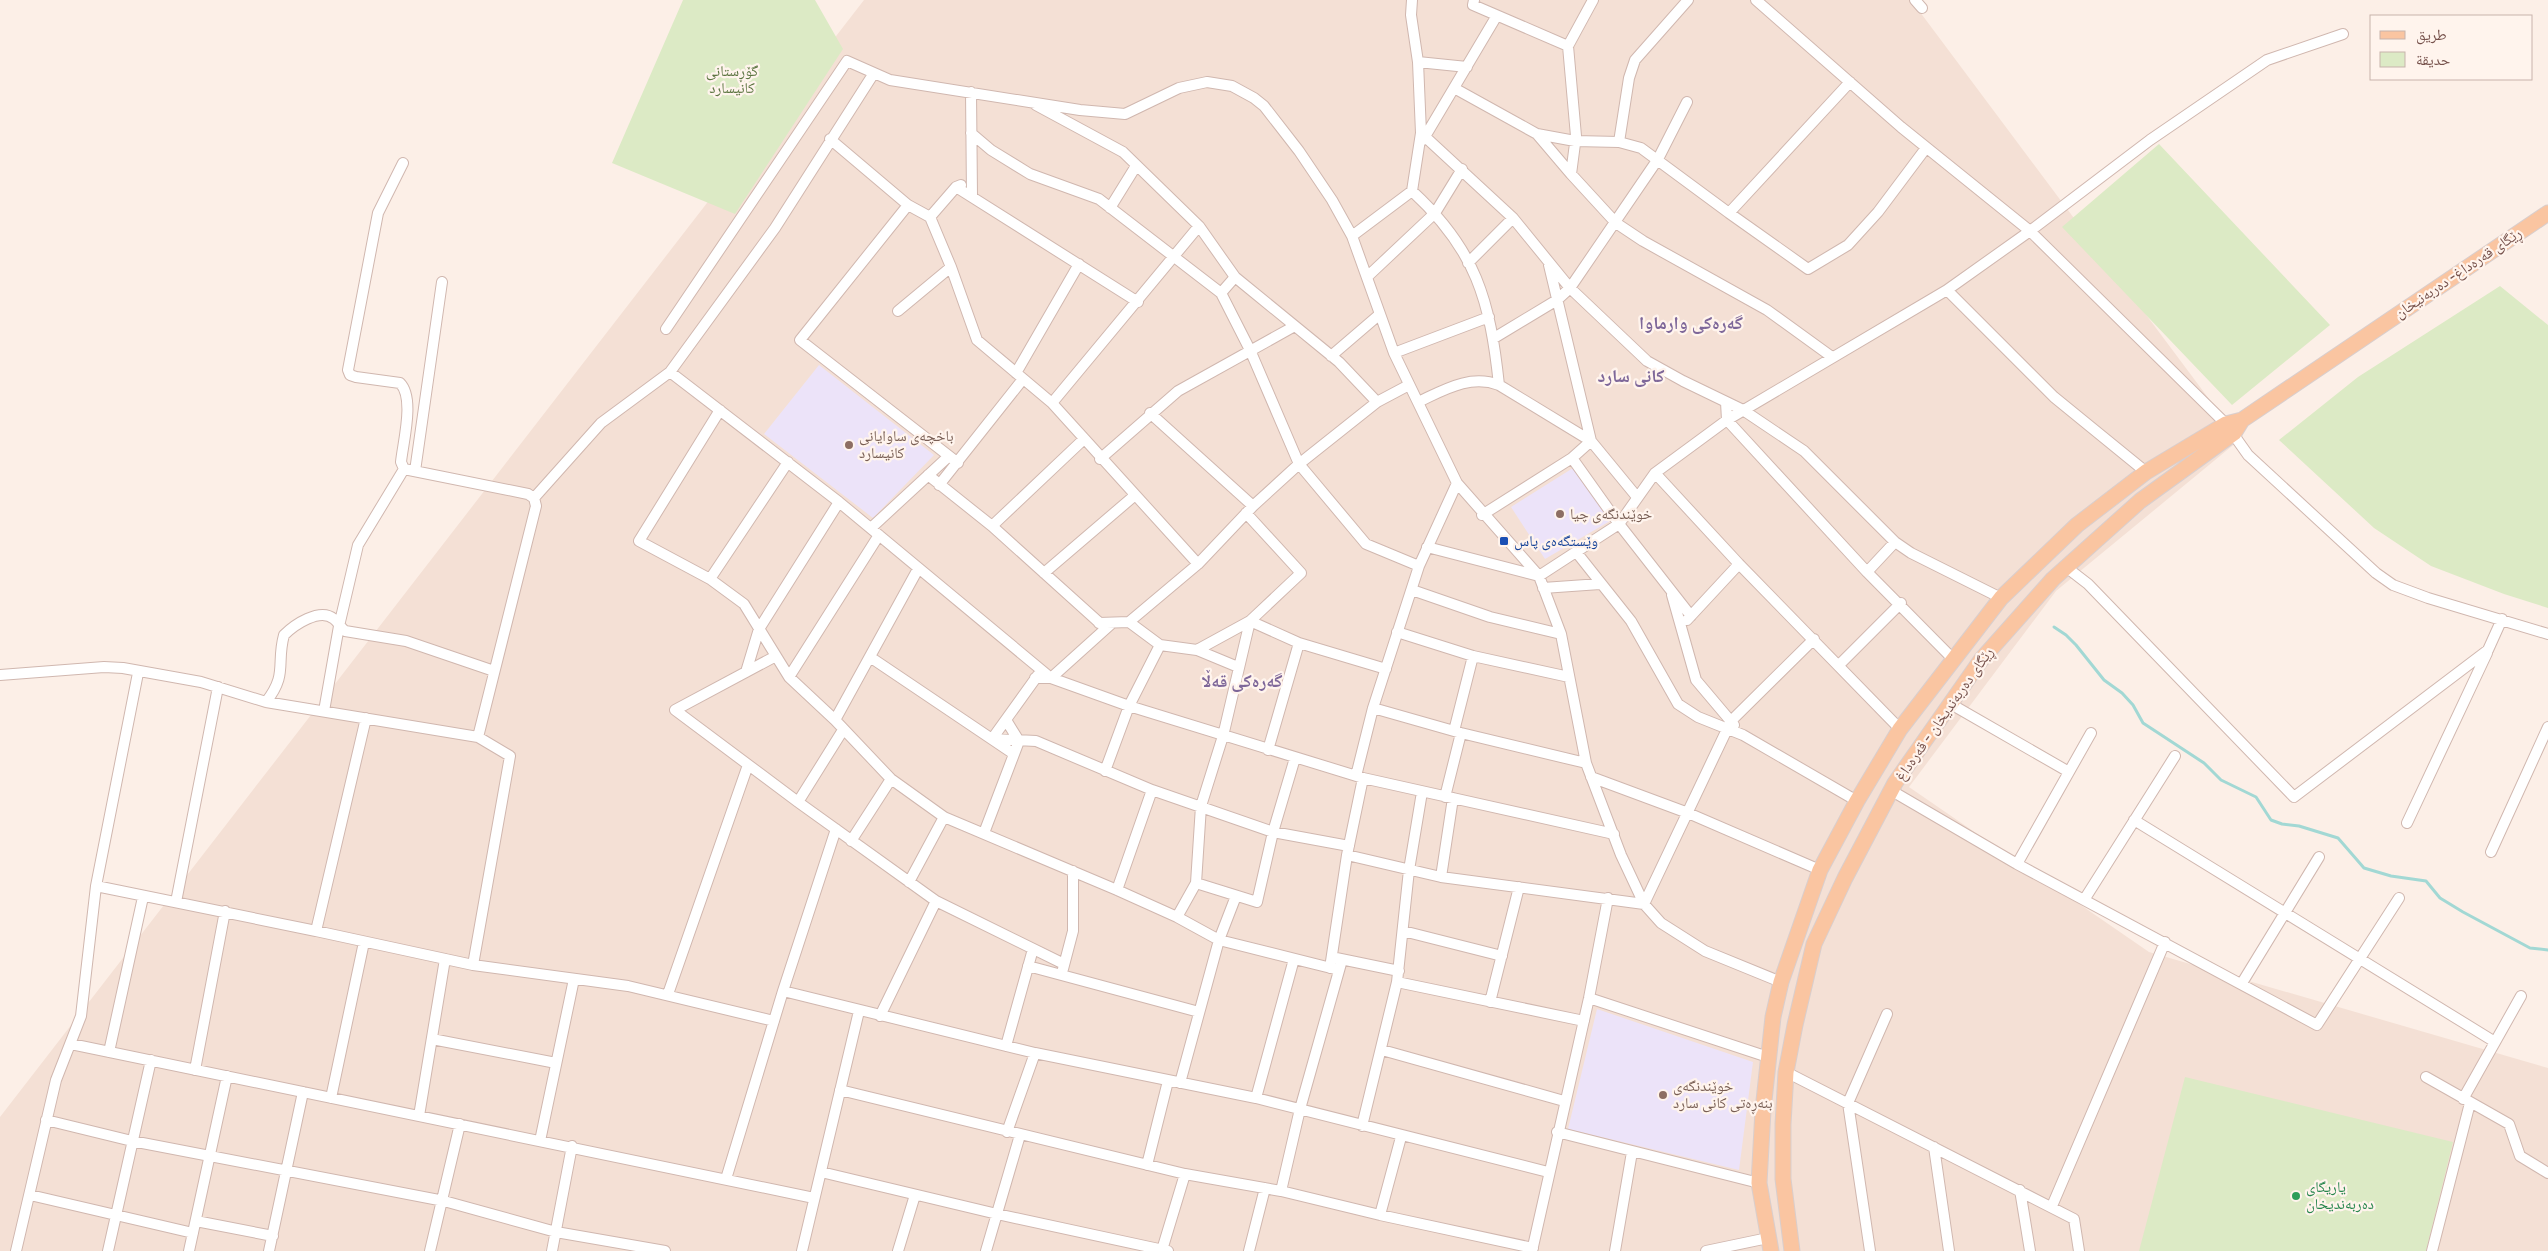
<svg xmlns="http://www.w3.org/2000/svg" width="2548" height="1251" font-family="Cabin,'Noto Naskh Arabic',sans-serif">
<rect width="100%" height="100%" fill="#fcefe7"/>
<path fill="#f4e0d5" d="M864 0H1911L2218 411 2243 437 2056 591 1909 787 2149 952 2548 1068V1251H0V1117Z"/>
<path fill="#ece3f9" d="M819 365 934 455 873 518 764 434Z
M1573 468 1610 521 1545 559 1511 507Z
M1597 1009 1753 1062 1739 1170 1568 1129Z"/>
<path fill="#dceac5" d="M683 0H815L843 49 735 214 612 163Z
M2159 144 2330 325 2232 405 2062 227Z
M2500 286 2548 325V608L2504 594 2431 566 2374 528 2279 440 2358 377Z
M2185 1077 2453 1142 2426 1251H2139Z"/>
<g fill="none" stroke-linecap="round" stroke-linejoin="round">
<path stroke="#a2d8d4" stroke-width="3" d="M2054 627 2066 635 2076 645 2104 680 2122 693 2133 705 2143 723 2204 763 2221 780 2256 797 2271 820 2282 824 2299 826 2338 838 2364 868 2391 876 2426 881 2440 898 2463 912 2530 948 2548 950"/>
<defs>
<path id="minor" d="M1474 0 1473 5 1568 46
M1756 0 1901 127 2030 231 2226 424 2248 455 2376 573 2393 585 2428 598 2548 634
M1915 0 1922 8
M1418 62 1467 67
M1454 88 1537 134 1571 174 1616 223 1643 241 1767 310 1832 357
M971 92 972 196
M1036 105 1123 152 1199 226 1235 277 1339 362 1377 402
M971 133 991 150 1030 174 1099 199 1221 293 1250 350 1299 464 1366 544 1419 566
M1421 133 1513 218 1570 288 1647 361 1683 381 1743 410 1804 451 1895 542 1911 553 2001 598
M1537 134 1575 141 1619 142 1641 148 1729 213 1850 82
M830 139 908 205 930 217 951 267 977 340 1052 403 1198 564
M1423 140 1496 17
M1619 142 1629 78 1635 60 1688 0
M1571 174 1576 136 1568 46 1593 0
M956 187 1138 302
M1412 191C1476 250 1490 300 1499 385
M908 205 800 340 958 463
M1110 208 1136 166
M1729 213 1808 269 1848 245 1878 212 1926 148
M930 217 956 187 961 185
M1352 236 1412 191 1421 133 1418 62 1411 15 1412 0
M1468 263 1513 218
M1549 265 1591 441
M1367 277 1435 213 1462 169
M1947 290 2054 397 2146 472
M1221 293 1235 277
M898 311 951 267
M666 329 847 61 890 80 1080 110 1125 114 1179 88 1207 82 1232 86 1254 98 1264 106 1299 151 1332 200 1352 236 1394 353 1457 483 1539 576 1561 634 1586 763 1621 855 1644 904 1661 923 1705 951 1781 982
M1494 338 1557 300 1570 288 1658 159 1687 102
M1394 353 1489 317
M1331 356 1380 314
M670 372 775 228 874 73
M1016 373 1079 264
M1418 402C1444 390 1470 374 1499 385L1591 441 1637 497
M1726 402 1727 420 1867 572 1954 660
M1052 403 1199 226
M720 410 639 541 710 579 744 604 789 677 835 720 891 779 944 817 1117 890 1177 917 1219 940 1339 970
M1150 413 1253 506
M1572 458 1619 524 1691 616
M1100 459 1178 391 1293 327
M415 471 442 282
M1655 473 1739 564 1900 729
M928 475 992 526 1103 626
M939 485 1023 379
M534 498 601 423 670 372 839 502 1051 678 1129 706 1363 778 1614 834
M1482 515 1572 458 1591 441
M992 526 1084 439
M871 528 949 456
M1427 547 1539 576 1619 524 1655 473 1727 420 1947 290 2030 231 2150 140 2267 60 2343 34
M1577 553 1631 621 1678 704 1698 717 1743 735 1857 801
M2066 567 2088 584 2294 797 2488 650 2502 619
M1867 572 1895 542
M1044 573 1134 496
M710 579 788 462
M1543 588 1600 584
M1412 590 1490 617 1561 634
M1672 595 1696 680 1734 725
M1687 620 1739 564
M1129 622 1160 645 1197 650 1238 667
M1099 623 1129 622 1198 564 1253 506 1299 464 1377 402 1409 385
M1397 632 1473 656 1569 677
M1197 650 1250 621 1301 573 1246 513
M776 656 675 710 798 802 936 901 1064 964
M870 657 1014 754
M1839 665 1901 603
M746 672 759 629 839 502
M0 675 104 667 123 668 201 682 266 702 478 737 536 506 534 498 528 494 404 469 401 462C403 442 415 398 400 383L356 377 350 375 348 370 378 213 403 163
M789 677 879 535
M1035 678H1051L1111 624
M266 702C288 674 276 664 284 635 294 625 320 607 334 619 338 622 341 628 345 631L406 641 494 671
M1949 703 2069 772
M1373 708 1461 733 1586 763
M324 711 339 626 358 545 404 469
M366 718 316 931 473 965 628 986 774 1021
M835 720 918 569
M1454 731 1473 656
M992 739 1036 741 1152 790 1273 832 1349 846
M992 739 1038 675
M1268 750 1299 643
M1105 771 1129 706 1160 645
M1356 776 1373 708 1419 566 1457 483
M1591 777 1688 813 1820 870
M1892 791 2017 864 2317 1025 2399 898
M1445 797 1461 733
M1453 798 1441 877 1644 904 1731 721 1814 639
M798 802 843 730
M2134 820 2495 1042
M2407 823 2487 653
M984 833 1019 741 1006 720
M851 841 891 779
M2491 852 2548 727
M1347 855 1441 877
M2017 864 2091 733
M909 882 944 817
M1196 883 1257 902 1273 832 1295 758
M96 886 316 931
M1117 890 1152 790
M2084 900 2175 756
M176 902 218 687
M1177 917 1196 883 1201 806 1223 736 1250 621 1299 643 1386 669
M1403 931 1502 956
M1336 958 1399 971
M473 965 510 756 478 737
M1028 966 1199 1012
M1330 968 1347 855 1363 778
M1063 969 1073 931V871
M1397 982 1584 1021
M2242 983 2319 857
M783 991 1035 1053 1256 1098 1548 1172
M668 994 748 765
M1589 998 1768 1057
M1490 1002 1519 887
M880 1016 936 901
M432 1039 556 1063
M71 1044 814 1198
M1006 1046 1033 949
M1382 1050 1564 1101
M109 1052 143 897
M195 1070 225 911
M1786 1072 2074 1219 2079 1251
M2426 1077 2509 1124 2520 1156 2548 1173
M1180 1083 1219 940 1236 896
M840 1090 1185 1174 1281 1191 1380 1215 1533 1248
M331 1098 364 942
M1256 1098 1294 959
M2463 1099 2521 996
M419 1116 445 959
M46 1120 132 1141 444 1201 556 1232 665 1251
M1362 1126 1397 982 1409 870 1422 792
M1007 1132 1035 1053
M1557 1132 1759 1183
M540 1141 574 979
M1934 1147 1949 1251
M1147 1165 1168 1081
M821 1172 997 1214 1168 1251
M726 1179 783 991 836 829
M2020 1190 2030 1251
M1281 1191 1300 1109 1342 960
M30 1195 193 1233
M2052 1206 2165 942
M1380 1215 1401 1137
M196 1221 273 1236
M1162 1250 1185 1174
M16 1251 56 1080 81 1016 96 886 138 673
M108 1251 151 1060
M189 1251 227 1076
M269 1251 303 1092
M430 1251 460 1124
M552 1251 572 1146
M802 1251 859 1011
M898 1251 915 1195
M986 1251 1020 1135
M1249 1251 1265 1188
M1532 1251 1589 998 1608 898
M1615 1251 1632 1152
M1706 1251 1768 1238
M1870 1251 1848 1103 1887 1014
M2432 1251 2470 1103"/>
<path id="primary" d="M1771 1251 1759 1183 1763 1110 1773 1017 1781 982 1820 870 1857 801 1900 729 2001 598 2077 525 2146 472 2226 424 2242 420
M1792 1251 1783 1179V1124L1786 1072 1795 1025 1814 944 1845 878 1895 783 1981 660 2053 579 2140 501 2234 433 2242 420 2548 213"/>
</defs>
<use href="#minor" stroke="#d0b7af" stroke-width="12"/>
<use href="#primary" stroke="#d9cecd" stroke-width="17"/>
<use href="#minor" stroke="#fff" stroke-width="10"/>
<use href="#primary" stroke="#fac5a1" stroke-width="15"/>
</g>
<g fill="#8d6e63" stroke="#fff4ed" stroke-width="2">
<circle cx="849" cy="445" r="5"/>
<circle cx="1560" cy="514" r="5"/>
<circle cx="1663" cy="1095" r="5"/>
</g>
<rect fill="#1a4fb4" stroke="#fff4ed" stroke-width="2" x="1499" y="536" width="10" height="10" rx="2.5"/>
<circle fill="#2e9e5b" stroke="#fff4ed" stroke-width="2" cx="2296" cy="1196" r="5"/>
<g text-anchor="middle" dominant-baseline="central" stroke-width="4.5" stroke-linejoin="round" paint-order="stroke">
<g font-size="15" fill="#5c7541" stroke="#fff4ed">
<text x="732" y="71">گۆڕستانی<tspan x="732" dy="17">کانیسارد</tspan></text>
</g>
<g font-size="15" fill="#76514b" stroke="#fff4ed">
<text transform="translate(2458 273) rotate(-34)">ڕێگاى قه‌ره‌داغ- ده‌ربه‌نیخان</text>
<text transform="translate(1944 714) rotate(-55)">ڕێگای دەربەندیخان - قەرەداغ</text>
</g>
<g font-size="15" fill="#785e54" stroke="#fff4ed" text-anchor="start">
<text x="859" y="436">باخچەی ساوایانی<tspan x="859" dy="17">کانیسارد</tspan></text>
<text x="1570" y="514">خوێندنگەی چیا</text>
<text x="1673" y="1086">خوێندنگەی<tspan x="1673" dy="17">بنەڕەتی کانی سارد</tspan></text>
</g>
<g font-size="15" fill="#164399" stroke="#fff4ed" text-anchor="start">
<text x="1514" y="541">وێستگەەی پاس</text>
</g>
<g font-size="15" fill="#27864d" stroke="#fff4ed" text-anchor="start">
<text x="2306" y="1187">یاریگاى<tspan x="2306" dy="17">ده‌ربه‌ندیخان</tspan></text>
</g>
<g font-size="18" font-weight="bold" fill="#7e6799" stroke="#fff4ed">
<text x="1691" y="323">گەرەکی وارماوا</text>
<text x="1631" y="376">کانی سارد</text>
<text x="1242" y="681">گەرەکی قەڵا</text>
</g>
</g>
<rect x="2370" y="15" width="162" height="65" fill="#fff4ed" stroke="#c8b3ac"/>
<rect x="2380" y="31" width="25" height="8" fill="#fac5a1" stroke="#c8b3ac"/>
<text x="2416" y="40" font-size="15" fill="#76514b">طريق</text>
<rect x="2380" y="52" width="25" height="15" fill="#dceac5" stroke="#c8b3ac"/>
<text x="2416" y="65" font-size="15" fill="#76514b">حديقة</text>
</svg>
